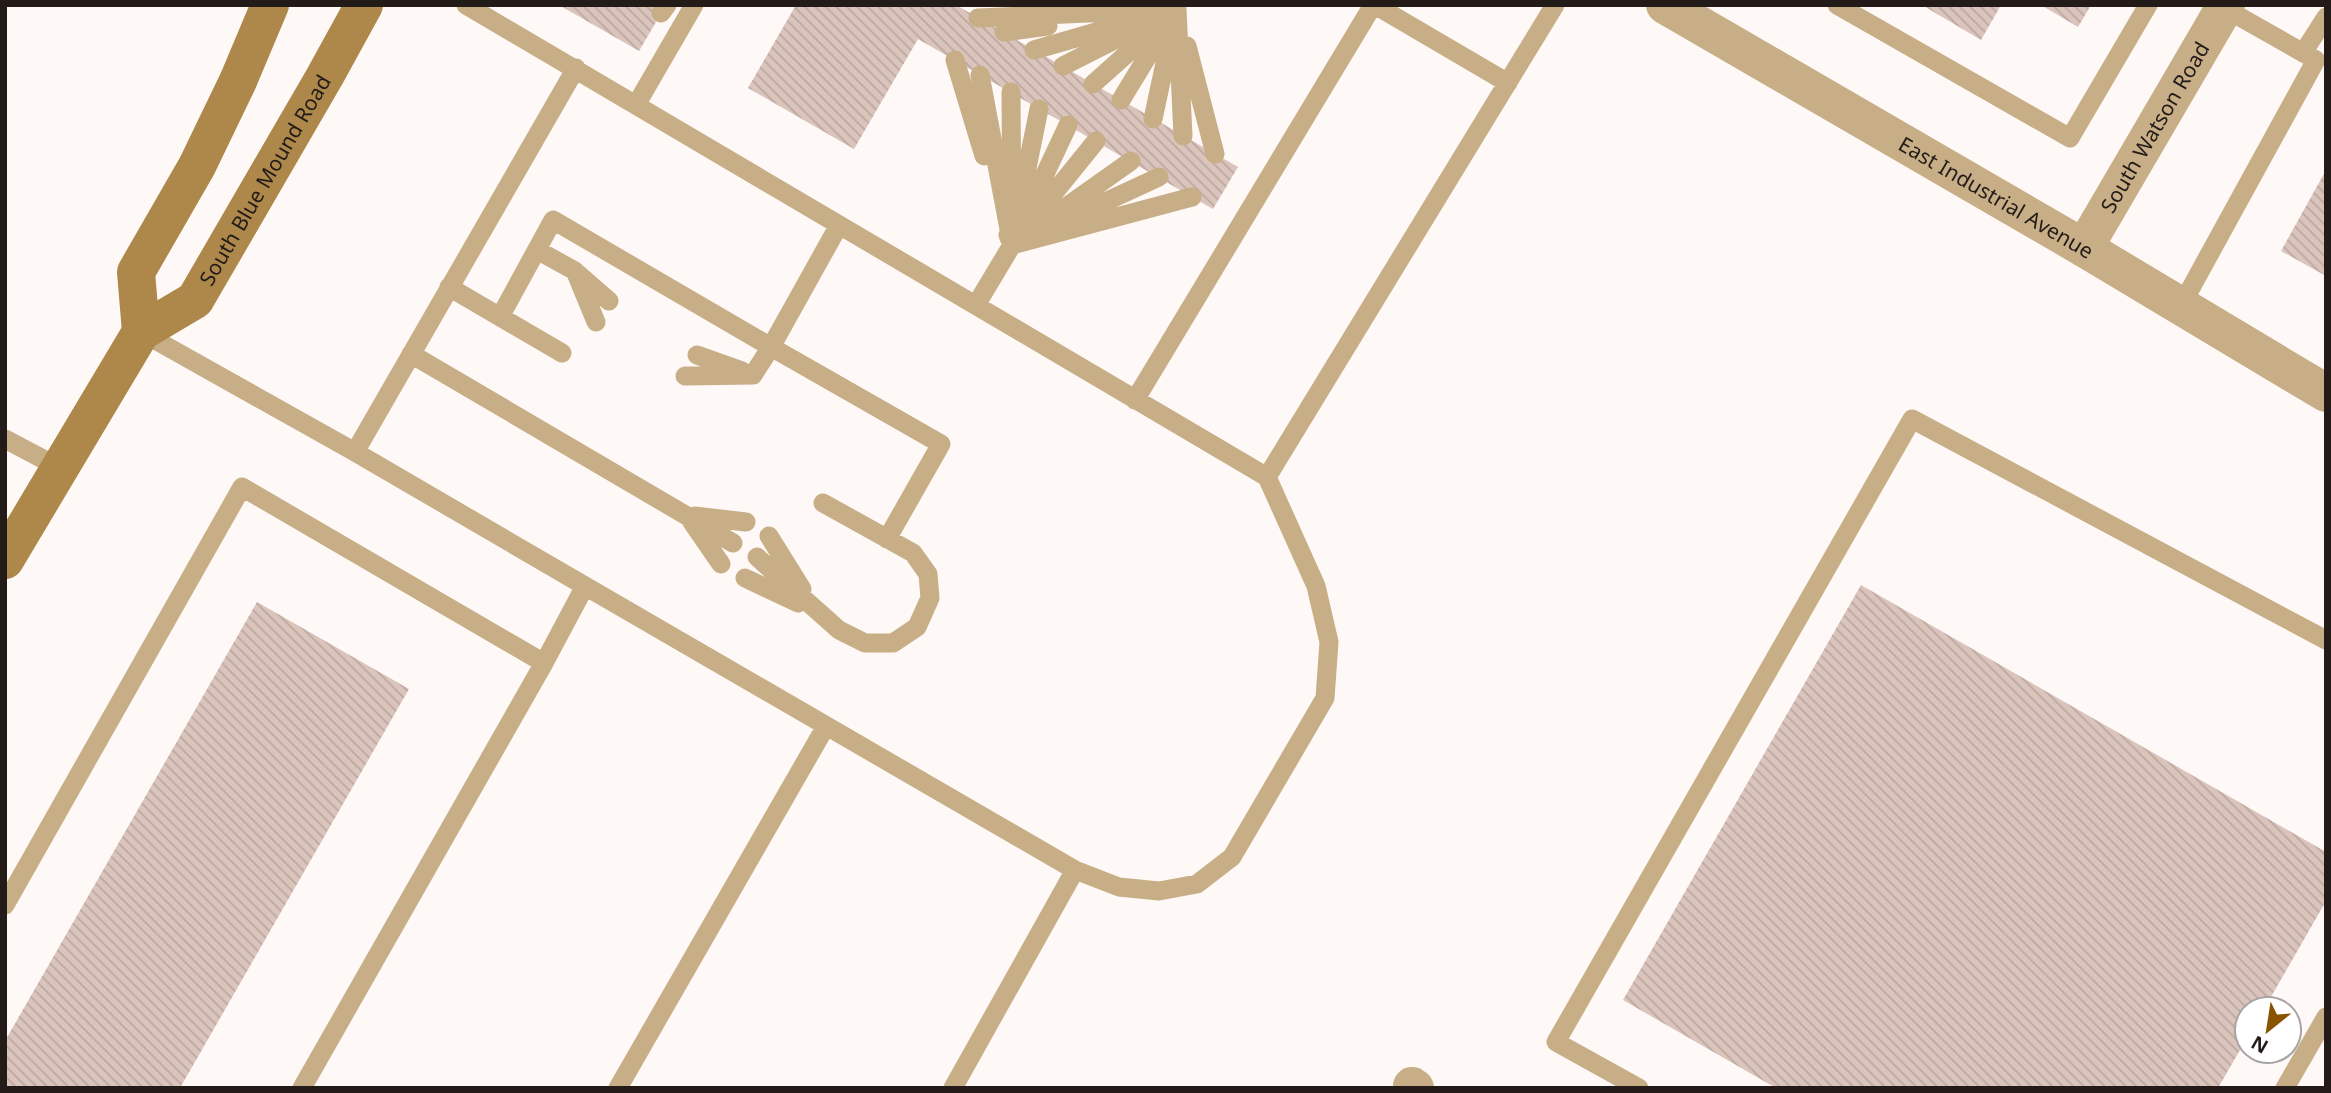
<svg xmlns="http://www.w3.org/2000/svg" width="2331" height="1093" font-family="'Noto Sans',sans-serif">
<defs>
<pattern id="building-back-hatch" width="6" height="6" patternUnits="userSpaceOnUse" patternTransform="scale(1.75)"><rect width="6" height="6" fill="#dac4bc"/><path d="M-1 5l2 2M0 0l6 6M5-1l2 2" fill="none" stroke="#bba8a1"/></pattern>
</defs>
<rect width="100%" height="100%" fill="#fef9f7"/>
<path fill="url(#building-back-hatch)" d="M559 5H666L639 51Z
M796 5H956L1238 167 1213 209 918 39 854 149 748 88Z
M1922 5H2001L1981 40Z
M2041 5H2091L2078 27Z
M2326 170V276L2281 251Z
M1861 585 2326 852V901L2264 1009H2247V1038L2218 1088H1776L1623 1000Z
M257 602 409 689 180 1088H5V1041Z"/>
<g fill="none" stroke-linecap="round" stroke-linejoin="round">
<path stroke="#c7ae87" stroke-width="19" d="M466 5 1267 477 1555 5
M1375 5 1508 83
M1837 5 2070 138 2148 5
M661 13 667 5
M978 18 1177 9 1183 136
M1004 32 1048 26
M1187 46 1215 154
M1034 50 1145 18
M2303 53 2326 17
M955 60 984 156
M1063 66 1134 30
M980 75 1012 245 1011 92
M1093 84 1177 9 1173 11
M1121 100 1166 26
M636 105 694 5
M1153 119 1171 35
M1159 177 1012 245 1192 197
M1019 207 1039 109
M1052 217 1131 161
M1024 219 1068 125
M1015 241 1096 141
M537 250 575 271 596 322
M578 274 609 301
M449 287 562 353
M976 305 1012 245 1008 235
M2181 306 2316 60 2224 8
M500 317 553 220 771 347 839 225
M141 332 355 452 576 68
M411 354 733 543
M697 355 742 371
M685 376 753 375 771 347 941 444 887 539
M1135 400 1373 5
M5 439 60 468
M355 452 585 586 544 663
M695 516 746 522
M692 522 721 564
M769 536 802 589
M757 557 839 630 865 643H893L917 627 930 598 928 574 913 553 823 503
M745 578 798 603
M585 586 1075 870 1119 887 1159 891 1197 884 1232 857 1325 698 1329 642 1316 586 1267 477
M5 905 242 487 544 663 302 1088
M618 1088 826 726
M953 1088 1075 870
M1639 1088 1556 1042 1912 419 2326 640
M2285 1088 2326 1017"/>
<g stroke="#c7ae87" stroke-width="38">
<path id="s1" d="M2084 248 2226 5"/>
<path d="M1412 1086 1415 1088"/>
</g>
<path stroke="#c7ae87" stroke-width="38" id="s2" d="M1665 5 2084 248 2326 393"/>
<g stroke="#ad884a" stroke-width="38">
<path d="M141 332 136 272 197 166 238 81 270 5"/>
<path id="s3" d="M5 560 141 332 195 300 325 76 364 5"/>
</g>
</g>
<g text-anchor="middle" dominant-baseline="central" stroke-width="5" stroke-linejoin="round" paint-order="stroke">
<g font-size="21" fill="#231b18" stroke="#fff">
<text stroke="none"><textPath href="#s1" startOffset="140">South Watson Road</textPath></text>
<text stroke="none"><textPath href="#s3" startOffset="467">South Blue Mound Road</textPath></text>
<text stroke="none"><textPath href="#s2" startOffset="383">East Industrial Avenue</textPath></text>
</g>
</g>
<rect width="2331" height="1093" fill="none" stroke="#231b18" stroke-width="14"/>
<g transform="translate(2268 1030) rotate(210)"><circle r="33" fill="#ffffff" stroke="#a7a4a3" stroke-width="2"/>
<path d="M0-5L12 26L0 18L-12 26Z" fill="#885400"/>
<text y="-10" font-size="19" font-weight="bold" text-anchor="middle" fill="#231b18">N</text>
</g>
</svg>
